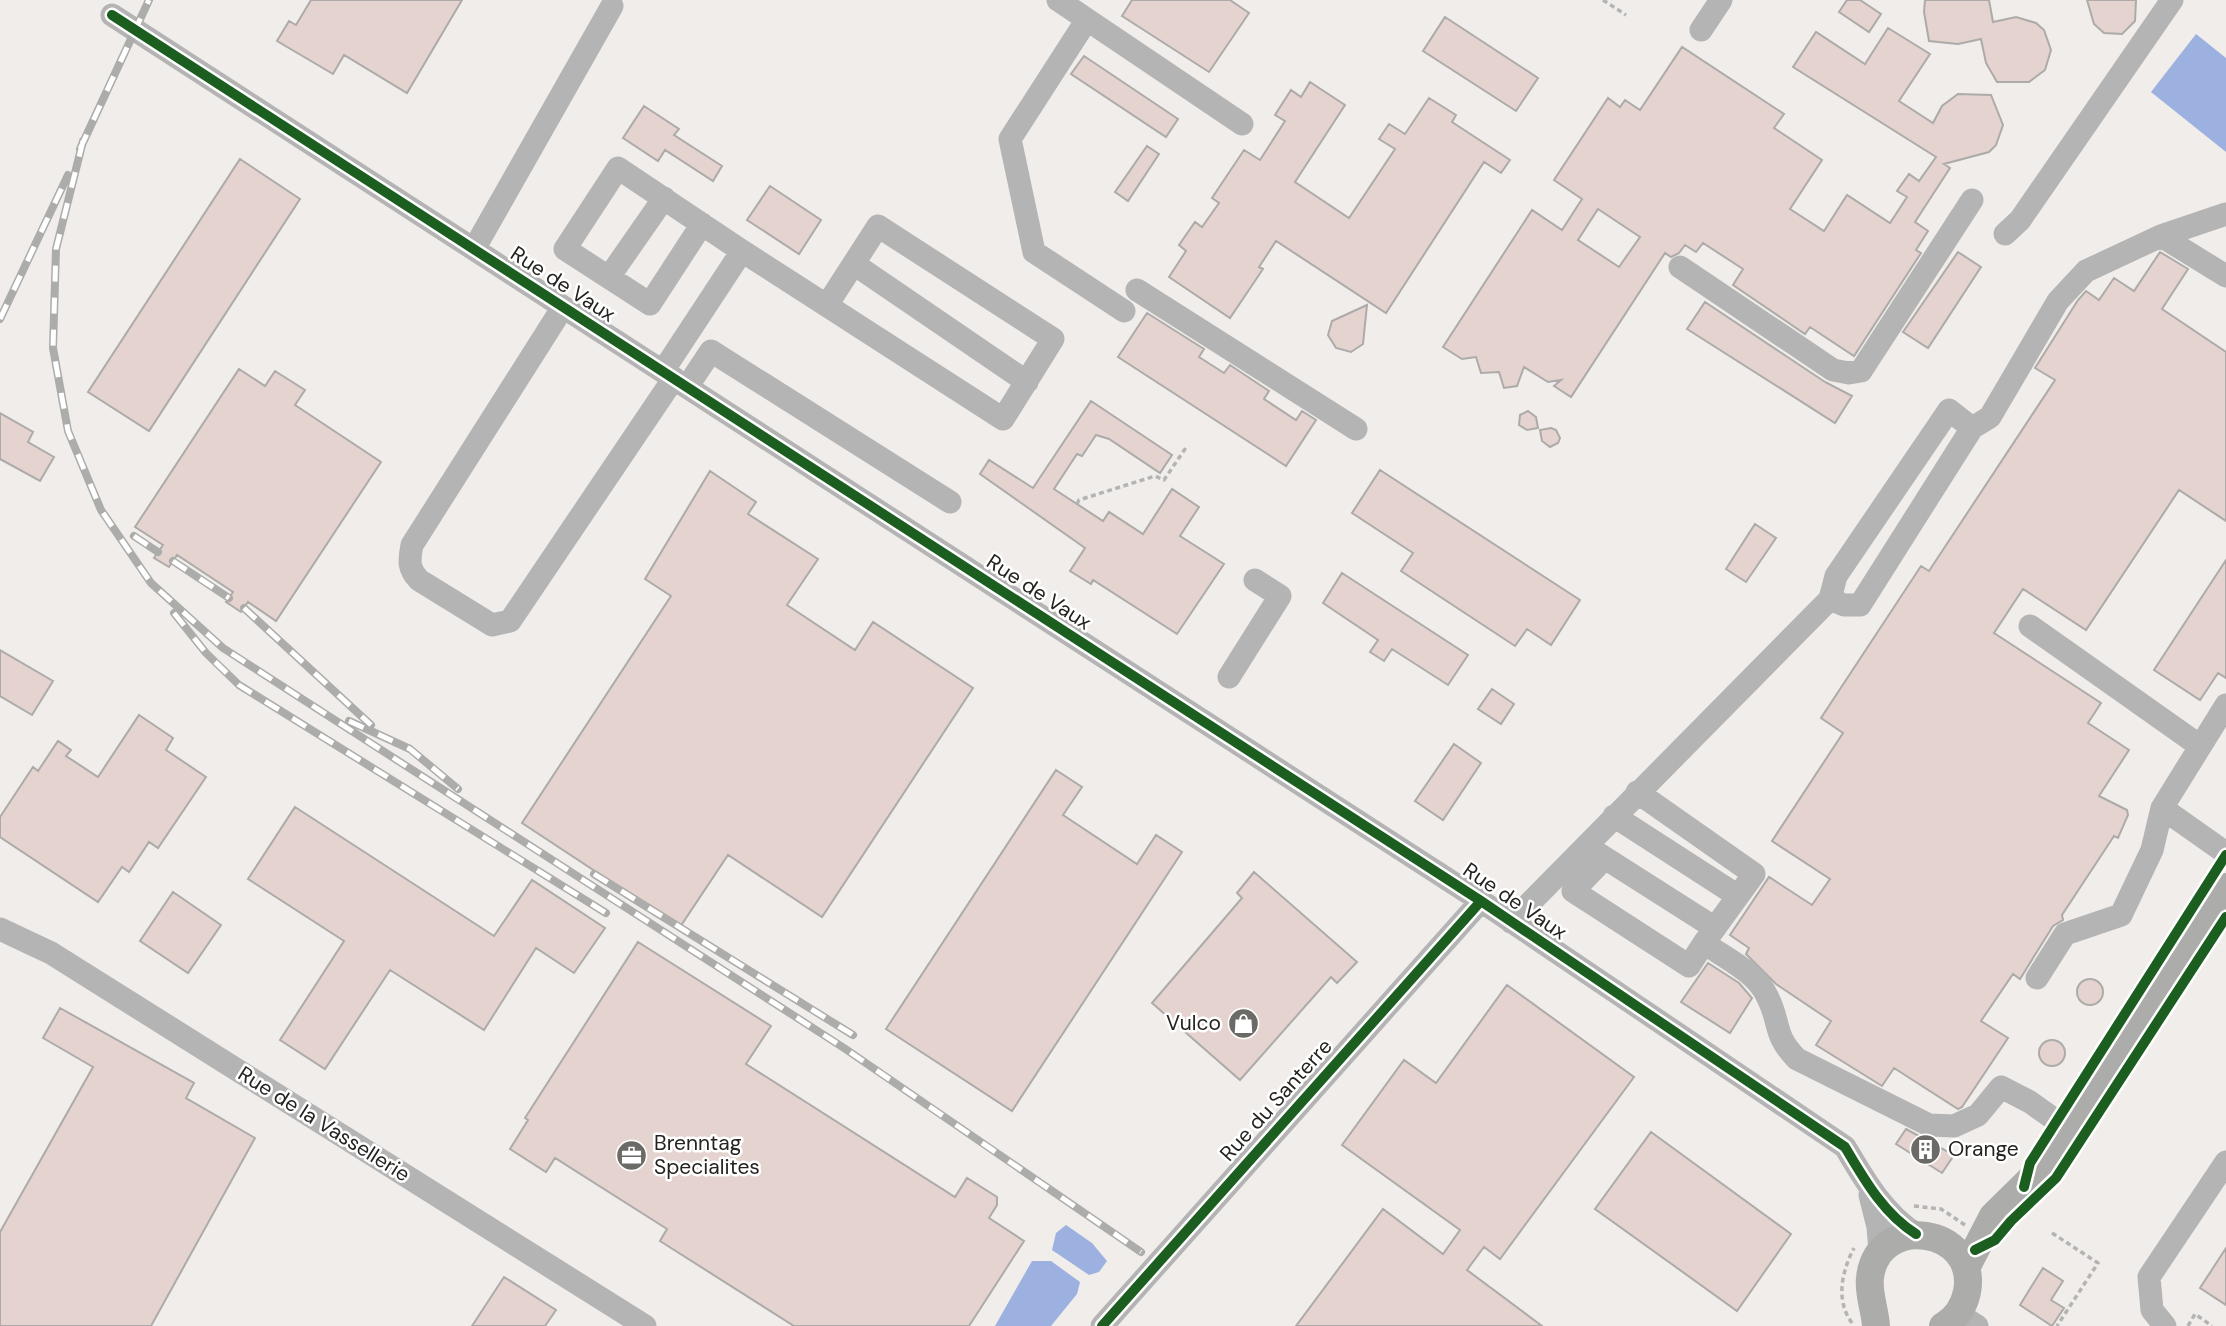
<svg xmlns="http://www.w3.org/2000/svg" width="2226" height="1326" font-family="'DM Sans',sans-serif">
<rect width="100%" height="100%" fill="#f0edea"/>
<path fill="#9cb1df" d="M2196 34 2226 58V152L2151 92Z
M1066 1225 1092 1243 1107 1261 1099 1272 1089 1275 1052 1250 1056 1233Z
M1032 1261H1051L1080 1282 1077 1294 1051 1326H995Z"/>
<path fill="#e4d3ce" stroke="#adabaa" stroke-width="2" fill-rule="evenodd" d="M311 0H462L407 93 344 55 333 74 277 41 289 21 296 25Z
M1132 0H1230L1249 13 1209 72 1122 16Z
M1847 0H1860L1881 14 1869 32 1839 12Z
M1925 0H1989L1993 22 2016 17 2036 23 2044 30 2051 50 2045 70 2029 82H1997L1986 63 1981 39 1958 44 1929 41 1924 12Z
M2087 0H2136L2135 21 2122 34 2104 33 2094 24Z
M1445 17 1538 78 1516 111 1423 51Z
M1888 28 1930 54 1899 101 1933 123 1942 106 1958 94 1991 95 2003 125 1996 145 1989 152 1944 164 1950 168 1915 222 1928 231 1916 250 1921 253 1854 356 1810 327 1805 334 1733 285 1743 269 1703 243 1696 252 1685 245 1679 253 1671 257 1665 253 1571 397 1554 386 1561 380 1548 382 1524 367 1517 386 1504 388 1499 372 1481 373 1476 357 1462 359 1443 347 1532 210 1562 230 1582 199 1554 180 1608 98 1620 107 1625 100 1640 110 1682 47 1784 114 1774 128 1822 160 1790 209 1824 231 1847 195 1890 223 1907 197 1897 191 1909 174 1919 181 1936 157 1793 67 1816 32 1865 64ZM1598 209 1640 237 1619 267 1578 240Z
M1084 56 1178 119 1166 137 1071 74Z
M1310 82 1345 105 1295 182 1349 218 1395 149 1379 139 1389 124 1405 134 1429 98 1456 115 1452 122 1510 160 1501 173 1484 162 1386 313 1276 241 1259 267 1263 269 1230 318 1169 277 1186 251 1179 245 1195 222 1202 227 1219 203 1212 198 1244 150 1260 160 1285 121 1275 115 1291 90 1301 97Z
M644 106 679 129 674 135 722 166 713 181 665 150 658 161 623 138Z
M1147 146 1159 154 1128 201 1115 192Z
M240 159 300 199 149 431 88 392Z
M770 186 821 220 799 254 747 220Z
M1958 252 1981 267 1928 348 1903 332Z
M2160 252 2188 269 2162 309 2226 352V521L2179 490 2086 630 2023 589 1994 633 2101 703 2088 723 2129 750 2099 796 2127 810 2128 815 2118 838 2114 836 2062 915 2063 920 2053 926 2020 979 2013 974 1981 1021 2008 1038 1962 1107 1958 1109 1894 1068 1882 1086 1816 1045 1831 1021 1776 984 1746 954 1749 948 1730 935 1769 877 1812 905 1830 879 1772 841 1843 733 1821 718 1921 566 1929 571 2055 380 2035 368 2078 300 2086 291 2099 300 2114 278 2134 291Z
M1705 302 1825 382 1852 396 1835 423 1687 329Z
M1367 305 1363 344 1351 352 1336 348 1328 335 1332 321Z
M1147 313 1204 349 1199 357 1224 373 1230 365 1269 391 1264 399 1296 420 1302 411 1316 420 1286 466 1118 357Z
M239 369 265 386 275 371 305 390 295 405 381 462 276 621 248 602 241 612 226 602 233 592 177 555 169 567 154 558 163 545 135 527Z
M1091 401 1172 455 1160 473 1109 439 1096 435 1082 456 1077 454 1054 489 1103 521 1109 512 1143 534 1172 489 1199 507 1180 536 1224 564 1177 634 1093 580 1091 584 1070 571 1085 548 980 474 989 460 1033 488Z
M1528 411 1536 417 1538 428 1527 430 1519 425 1520 415Z
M0 413 33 432 28 442 54 457 40 481 0 459Z
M1551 428 1556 430 1560 438 1558 443 1550 447 1542 441 1540 430Z
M1380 470 1580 600 1551 645 1527 629 1515 646 1401 571 1413 553 1352 513Z
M710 471 756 502 748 514 818 559 787 605 855 650 873 622 973 688 822 917 728 855 680 927 522 823 671 596 645 579Z
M1755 524 1776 538 1746 582 1726 569Z
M2226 560V678L2218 673 2200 700 2154 670Z
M1342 573 1468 655 1448 685 1392 649 1384 661 1370 652 1378 640 1323 603Z
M0 650 53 681 32 715 0 696Z
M1492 689 1514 704 1501 724 1478 709Z
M139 715 173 738 166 750 206 777 158 848 149 842 129 872 122 867 98 902 0 837V817L33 767 38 771 58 741 71 750 66 756 98 777Z
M1454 744 1481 763 1443 820 1415 801Z
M1056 770 1082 787 1063 815 1137 864 1156 835 1182 852 1012 1111 886 1029Z
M295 807 494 936 532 880 605 928 574 973 536 948 484 1030 390 970 325 1069 280 1040 344 941 248 879Z
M1254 872 1357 962 1337 983 1331 977 1240 1080 1152 1003 1242 898 1237 893Z
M173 892 221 925 188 973 140 941Z
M638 942 771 1026 746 1064 955 1197 967 1178 997 1197V1205L989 1218 1024 1241 969 1326H794L660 1241 667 1229 555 1158 546 1172 510 1149 528 1120 525 1118Z
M1708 963 1739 983 1752 998 1730 1033 1681 1002Z
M2077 992a13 13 0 1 1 26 0a13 13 0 1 1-26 0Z
M1507 985 1634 1077 1500 1259 1484 1247 1467 1270 1542 1326H1296L1383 1209 1443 1254 1460 1230 1342 1145 1404 1060 1436 1083Z
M60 1008 194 1083 186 1098 255 1138 151 1326H0V1232L93 1067 43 1038Z
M2039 1053a13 13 0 1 1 26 0a13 13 0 1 1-26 0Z
M1906 1129 1954 1155 1942 1173 1896 1144Z
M1651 1132 1791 1234 1737 1311 1595 1209Z
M2226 1248V1305L2200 1288Z
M2043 1268 2063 1281 2051 1300 2064 1308 2052 1326 2020 1305Z
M504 1277 556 1310 545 1326H472Z"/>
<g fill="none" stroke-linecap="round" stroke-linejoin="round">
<path stroke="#b4b4b4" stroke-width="3.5" stroke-dasharray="5 3.5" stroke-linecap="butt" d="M1603 0 1626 15
M1077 504 1079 500 1155 476 1164 480 1187 446
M1914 1206 1941 1209 1965 1225
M2052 1233 2098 1263 2057 1326
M1852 1323C1835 1300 1842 1271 1854 1248
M2188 1326 2195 1314 2212 1326"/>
<path stroke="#b4b4b4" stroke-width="23" d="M1058 0 1242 124
M112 15 1481 901 1845 1147C1864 1179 1883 1213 1916 1234
M1086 21 1010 139 1034 252 1124 311
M1701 30 1721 0
M702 224 650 304 565 249 618 168 742 251
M2005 234 2020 220 2172 0
M2161 236 2226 214
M474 249 612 6
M854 264 1027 382
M1680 267 1833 370 1849 373 1861 371 1972 200
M609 277 664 198
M1137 290 1356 429
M563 307 412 545C409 561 408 568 419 580L492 625 510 621 674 378
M663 371 742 251 1003 419 1053 339 878 226 827 305
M687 387 711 351 950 502
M1972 428 1990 417 2058 301 2086 271 2161 236 2226 276
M2030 626 2200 746
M1229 677 1280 596 1255 580
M2226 705 2162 808 2226 853
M1637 792 1754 874 1704 943C1725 958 1756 972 1767 996 1781 1022 1772 1034 1797 1059L1929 1125 1954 1126 1978 1115 2001 1087 2030 1102 2068 1129
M1614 816 1738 896
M1594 851 1715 928
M1605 858 1573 891 1689 966 1704 943
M1511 922 1830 599 1836 576 1949 410 1972 428 1860 605H1844L1830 599
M0 929 51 953 645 1326
M2037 978 2065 934 2121 915 2152 850 2162 808
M1870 1195 1878 1227 1880 1252
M1958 1314 1977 1326
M1102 1326 1481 901
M2165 1326 2152 1310 2149 1277 2226 1162"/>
<path stroke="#acacab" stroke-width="28" d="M1966 1268 1993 1216 2042 1168 2226 887
M1876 1326C1875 1310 1868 1293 1870 1278 1877 1212 1979 1227 1967 1292 1964 1306 1956 1319 1943 1326"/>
<defs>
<path id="rail" d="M83 141 56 249 53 348 68 431 101 510 151 583 223 648 844 1048 1141 1252
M80 149 149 0
M0 319 68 175
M134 536 158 552
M173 561 229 598
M244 608 371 725
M174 613 206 653 239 685 606 913
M349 721 410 749 458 789
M594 874 853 1035"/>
</defs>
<use href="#rail" stroke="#acacaa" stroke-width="8"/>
<use href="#rail" stroke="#fff" stroke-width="5" stroke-dasharray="16" stroke-linecap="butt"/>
<defs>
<path id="cycleway" d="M112 15 1481 901 1845 1147C1864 1179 1883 1213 1916 1234
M2024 1187 2030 1163 2226 855
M1975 1250 1995 1240 2011 1221 2056 1178 2226 917
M1102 1326 1481 901"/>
</defs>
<use href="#cycleway" stroke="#fff" stroke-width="15"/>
<use href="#cycleway" stroke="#1b5e20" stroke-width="10"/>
</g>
<defs>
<symbol id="shop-disc" viewBox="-11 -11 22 22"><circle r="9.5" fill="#6b6a67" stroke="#fff"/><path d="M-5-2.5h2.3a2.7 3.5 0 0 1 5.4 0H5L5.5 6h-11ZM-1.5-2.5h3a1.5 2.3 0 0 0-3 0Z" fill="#fff"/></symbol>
<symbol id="building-disc" viewBox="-11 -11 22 22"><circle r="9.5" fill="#6b6a67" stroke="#fff"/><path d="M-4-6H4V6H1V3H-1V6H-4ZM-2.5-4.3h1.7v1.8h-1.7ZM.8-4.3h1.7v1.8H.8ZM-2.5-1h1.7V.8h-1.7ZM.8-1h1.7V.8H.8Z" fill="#fff"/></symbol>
<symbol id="office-disc" viewBox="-11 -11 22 22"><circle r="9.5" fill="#6b6a67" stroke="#fff"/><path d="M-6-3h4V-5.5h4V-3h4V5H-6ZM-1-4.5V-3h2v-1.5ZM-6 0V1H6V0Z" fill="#fff"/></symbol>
</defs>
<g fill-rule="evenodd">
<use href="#shop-disc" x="1226" y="1006" width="35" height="35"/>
<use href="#building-disc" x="1908" y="1132" width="35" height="35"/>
<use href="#office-disc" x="614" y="1138" width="35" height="35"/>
</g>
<g text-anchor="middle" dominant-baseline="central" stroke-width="5" stroke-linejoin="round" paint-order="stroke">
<g font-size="21" fill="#242320" stroke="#fff">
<text transform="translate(563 284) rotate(33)">Rue de Vaux</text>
<text transform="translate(1039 592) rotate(33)">Rue de Vaux</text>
<text transform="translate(1515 901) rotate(34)">Rue de Vaux</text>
<text transform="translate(1276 1100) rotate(-48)">Rue du Santerre</text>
<text transform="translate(324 1124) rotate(32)">Rue de la Vassellerie</text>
</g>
<g font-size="21" fill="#242320" stroke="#fff" text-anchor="start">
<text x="1221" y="1023" text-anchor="end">Vulco</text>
<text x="654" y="1143">Brenntag<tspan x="654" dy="24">Specialites</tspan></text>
<text x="1948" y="1149">Orange</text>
</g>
</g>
</svg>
